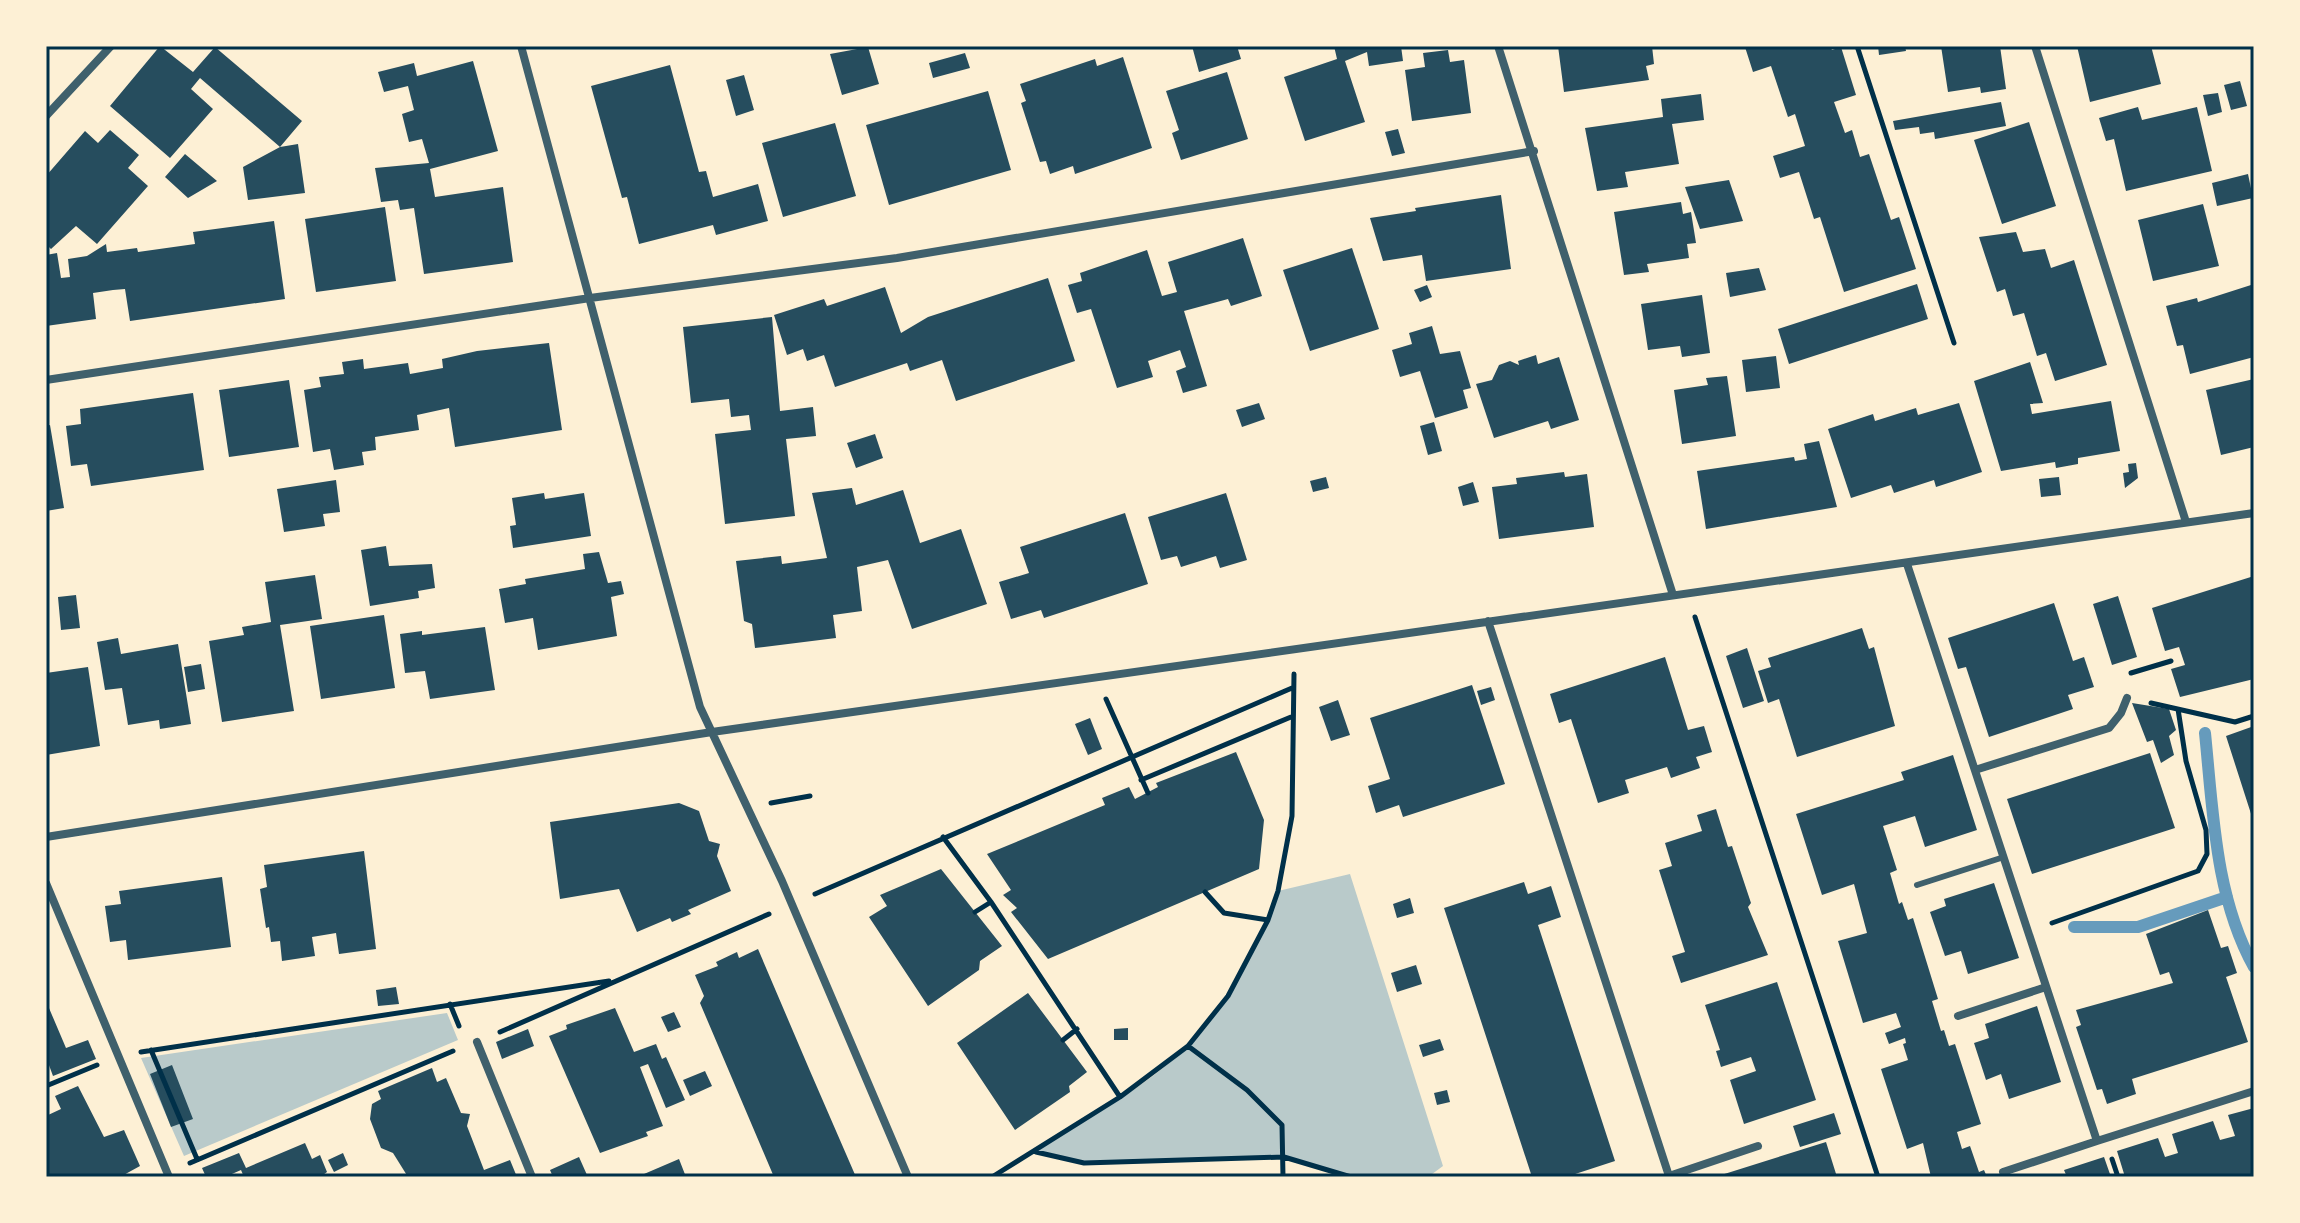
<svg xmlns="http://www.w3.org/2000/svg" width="2300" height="1223" font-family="'PT Sans Narrow',sans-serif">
<rect width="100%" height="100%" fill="#fdf0d5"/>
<path fill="#b9caca" d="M1350 874 1443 1166 1428 1177H1351L1284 1157 1084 1163 1036 1151C1086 1119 1145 1088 1188 1046 1232 1003 1254 946 1278 891Z
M447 1013 458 1040 184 1156 141 1058Z"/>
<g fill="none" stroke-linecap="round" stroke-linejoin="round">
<path stroke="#669bbc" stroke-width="12" d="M2205 733C2213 811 2215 897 2254 967
M2074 927H2138L2227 897"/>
</g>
<path fill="#264d5e" d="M160 46 193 72 215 47 302 121 280 147 200 78 191 89 213 109 170 158 110 106Z
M1192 46H1237L1241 59 1199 72Z
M1334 46H1401L1403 61 1369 66 1367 52 1345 61 1365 122 1305 141 1284 77 1337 59Z
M1558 46H1652L1654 64 1646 66 1649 80 1564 92Z
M1830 46 1832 50 1841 47 1856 95 1834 102 1845 133 1852 130 1860 157 1869 154 1891 220 1899 217 1916 269 1844 292 1820 217 1814 219 1799 172 1780 178 1773 156 1805 146 1795 114 1788 117 1771 66 1753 72 1745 47Z
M1878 46H1905L1906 51 1879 55Z
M1941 46H2000L2006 89 1981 93 1980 87 1948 92Z
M2077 46H2151L2161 84 2090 102Z
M868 47 879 84 842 95 830 54Z
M1448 50 1450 62 1464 60 1471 113 1412 121 1405 70 1425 67 1423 53Z
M965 53 970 68 933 78 929 63Z
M1123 57 1152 148 1075 174 1073 166 1050 174 1046 161 1040 162 1021 103 1026 101 1020 84 1095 59 1097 66Z
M473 61 498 151 430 169 435 197 503 187 513 262 424 274 414 208 400 210 398 200 381 202 375 168 429 163 422 139 409 142 402 114 414 110 408 86 384 92 378 72 414 63 417 76Z
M670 65 699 172 706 171 713 197 758 184 768 221 716 235 713 225 639 244 627 197 622 198 591 86Z
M1227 72 1248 139 1181 160 1172 133 1179 130 1166 91Z
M744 75 754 110 736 116 726 80Z
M2240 81 2247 106 2231 110 2224 85Z
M988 91 1011 170 889 205 866 125Z
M2218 93 2222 112 2208 116 2203 95Z
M1701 94 1704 120 1672 124 1679 164 1625 172 1628 187 1597 191 1585 128 1663 117 1661 99Z
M2001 102 2006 126 1935 139 1934 132 1920 134 1919 127 1895 130 1893 121Z
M2138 107 2142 120 2197 107 2212 171 2126 191 2114 139 2106 141 2099 118Z
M2029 122 2056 206 2002 224 1974 140Z
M835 123 856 196 783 217 762 143Z
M1398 129 1405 153 1392 156 1385 132Z
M110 130 139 155 128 168 148 186 97 244 76 226 51 249 46 244 49 202 46 176 85 131 98 143Z
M298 144 305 193 248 200 243 167 280 147Z
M185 154 217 181 188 198 165 177Z
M2248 174 2253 198 2217 206 2212 183Z
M1729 180 1743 221 1700 229 1685 187Z
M1501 195 1511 269 1426 281 1422 255 1383 261 1370 218 1416 211 1415 208Z
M1681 202 1683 214 1691 212 1696 243 1687 244 1689 258 1647 264 1649 272 1624 275 1614 212Z
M2203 204 2219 266 2153 281 2138 220Z
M385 207 396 281 316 292 305 219Z
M274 221 285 299 130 321 125 289 113 290 93 293 96 319 46 326V255L57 253 61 278 70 277 68 259 87 256 106 244 107 252 137 248 138 252 195 244 193 232Z
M2016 232 2023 252 2045 249 2051 268 2074 260 2107 365 2055 381 2046 353 2037 356 2024 313 2013 316 2005 289 1997 292 1979 237Z
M1243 238 1262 296 1231 306 1228 299 1184 311 1207 386 1183 393 1176 371 1186 367 1180 350 1148 361 1153 377 1117 388 1091 309 1077 313 1068 285 1082 281 1080 273 1147 250 1162 296 1177 292 1168 262Z
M1352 248 1379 329 1310 351 1283 270Z
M1759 268 1766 290 1730 297 1726 273Z
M1048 278 1075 361 956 401 942 360 910 371 907 363 835 387 824 355 807 361 803 349 787 355 774 315 824 299 827 306 885 287 901 333 928 317Z
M1917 284 1928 319 1789 364 1778 329Z
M1427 285 1432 297 1420 302 1414 290Z
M2251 285 2254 357 2190 374 2183 345 2177 346 2166 306 2197 298 2198 302Z
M1702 295 1710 353 1682 357 1680 346 1648 350 1641 304Z
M772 317 780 411 813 407 816 436 786 439 795 516 725 524 715 434 751 430 749 415 731 417 729 399 691 403 683 327Z
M1432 326 1440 354 1460 351 1471 388 1463 390 1468 408 1435 418 1420 371 1400 377 1392 350 1412 344 1409 333Z
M549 343 562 430 455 447 449 408 417 415 419 430 375 437 376 450 362 452 364 465 334 470 330 449 313 452 304 390 321 387 319 377 344 374 342 362 363 359 364 369 408 363 410 374 443 368 442 359 477 351Z
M1536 355 1538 364 1559 357 1579 420 1551 429 1548 421 1494 438 1476 384 1492 380 1499 365 1510 361 1519 365 1518 361Z
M1776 356 1780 388 1746 392 1742 360Z
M2030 362 2043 403 2030 404 2032 414 2111 401 2120 451 2078 458V464L2056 468 2055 462 2001 471 1974 381Z
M1727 376 1736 436 1682 444 1674 390 1708 385 1706 378Z
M2254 379V447L2221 455 2206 390Z
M289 380 299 447 229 457 219 390Z
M193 393 204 470 91 486 87 464 71 466 66 426 81 424 80 409Z
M1259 403 1265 419 1242 427 1236 410Z
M1959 403 1982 472 1936 487 1934 480 1894 493 1891 485 1851 498 1828 429 1873 414 1875 421 1916 408 1918 415Z
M1434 422 1442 451 1428 455 1420 426Z
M50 425 64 508 46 511V426Z
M875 434 883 458 856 468 847 443Z
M1819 441 1837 507 1706 529 1697 471 1794 457 1795 461 1807 459 1804 444Z
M2136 463 2138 478 2125 488 2123 473 2129 472 2128 464Z
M1564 472 1565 477 1587 474 1594 527 1499 539 1492 487 1517 484 1516 478Z
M1326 477 1329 488 1313 492 1310 481Z
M2059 477 2061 495 2041 497 2039 479Z
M336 480 340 512 323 514 325 526 284 532 277 489Z
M1473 482 1479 502 1463 506 1458 487Z
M852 488 856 505 903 490 920 543 961 529 987 604 912 629 888 560 857 567 862 611 833 615 836 638 755 648 752 624 744 621 736 561 781 556 782 564 827 558 812 493Z
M544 493 545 499 584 493 591 536 513 548 510 526 516 525 512 498Z
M1226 493 1247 560 1220 568 1216 556 1181 567 1177 556 1161 560 1148 517Z
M1125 513 1148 584 1044 618 1041 610 1011 619 999 582 1029 573 1020 547Z
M386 546 389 566 432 564 435 588 418 591 419 598 370 606 361 550Z
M599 552 608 583 621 581 624 594 611 597 617 636 538 650 533 618 505 623 499 589 526 584 525 579 585 569 583 554Z
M315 575 322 619 280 625 294 711 222 722 209 641 244 635 242 627 271 622 265 582Z
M2254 576V679L2180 697 2171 669 2185 665 2179 647 2165 651 2152 608Z
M76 595 80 628 61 630 58 597Z
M2118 596 2137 657 2112 665 2093 604Z
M2054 603 2073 661 2084 657 2094 687 2068 695 2073 709 1989 737 1966 667 1958 669 1948 638Z
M384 615 395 688 321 699 310 626Z
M485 627 495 690 430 699 425 671 405 673 400 634 422 631V635Z
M1862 628 1869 649 1874 647 1895 726 1797 757 1779 699 1768 703 1758 671 1771 667 1768 658Z
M118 638 121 654 178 644 191 724 160 729 159 720 128 725 122 688 105 690 97 642Z
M1747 648 1764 701 1743 708 1726 656Z
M1665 657 1688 730 1704 726 1712 752 1696 757 1700 768 1671 778 1667 767 1625 780 1629 793 1598 803 1571 719 1559 723 1550 694Z
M201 664 205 689 188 692 184 667Z
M88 667 100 746 46 755V673Z
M1472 685 1505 784 1403 817 1399 805 1376 813 1368 786 1390 779 1370 718Z
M1491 687 1495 700 1481 705 1477 691Z
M1338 700 1350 735 1331 741 1319 707Z
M2132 703 2169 709 2176 730 2169 736 2174 755 2161 763 2153 740 2147 742Z
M1090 718 1102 749 1088 755 1075 724Z
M2254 726V820H2253L2226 736Z
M1236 752 1264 820 1259 869 1048 959 1011 912 1017 908 1003 895 1011 890 987 854 1105 805 1102 798 1129 787 1135 799 1158 787 1156 783Z
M2150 753 2175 828 2032 874 2007 799Z
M1953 755 1977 830 1925 847 1915 816 1883 826 1897 870 1890 873 1899 904 1902 902 1908 920 1913 918 1938 999 1932 1001 1941 1031 1944 1030 1949 1046 1955 1044 1981 1124 1957 1132 1962 1149 1970 1146 1979 1172 1984 1170 1987 1177H1931L1923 1143 1907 1149 1881 1069 1908 1060 1903 1044 1906 1043 1905 1038 1889 1044 1885 1033 1901 1027 1896 1013 1863 1023 1838 941 1867 933 1854 884 1822 895 1796 814 1904 780 1901 772Z
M679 803 699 811 709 841 720 844 717 856 731 891 688 910 691 914 672 922 670 918 637 932 619 889 560 899 550 822Z
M1716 809 1728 847 1732 846 1751 903 1748 907 1768 955 1681 983 1672 956 1685 952 1659 870 1672 866 1665 843 1702 831 1697 815Z
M364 851 376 949 339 954 336 933 312 937 315 956 282 961 280 941 271 942 269 927 266 928 260 889 267 887 264 865Z
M941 869 1002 946 980 961 979 970 928 1006 869 917 887 906 880 895Z
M222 877 231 947 128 960 126 940 110 942 105 906 121 904 119 891Z
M1524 882 1528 894 1551 886 1561 917 1538 925 1615 1161 1566 1177H1532L1444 908Z
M1994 883 2019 958 1968 974 1961 951 1945 956 1930 912 1946 906 1944 899Z
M1410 898 1414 913 1397 918 1393 904Z
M2208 910 2221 948 2228 946 2237 973 2226 977 2248 1042 2132 1079 2136 1094 2107 1104 2102 1089 2097 1090 2076 1027 2081 1025 2076 1010 2173 983 2169 972 2160 975 2146 934Z
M758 949 810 1071 856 1177H774L700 1003 704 996 695 975 718 966 716 962 737 952 739 958Z
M1416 965 1422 984 1397 992 1391 973Z
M1777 982 1816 1100 1744 1124 1730 1080 1756 1071 1751 1057 1721 1067 1716 1051 1720 1050 1705 1005Z
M396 987 399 1004 378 1006 376 990Z
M1028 993 1087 1072 1069 1086 1070 1092 1015 1130 957 1043Z
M46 1001 66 1048 88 1040 96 1059 53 1076 46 1057Z
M2037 1006 2061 1082 2009 1099 2001 1074 1986 1080 1974 1043 1989 1038 1985 1024Z
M615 1008 634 1052 656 1044 662 1059 666 1057 685 1100 666 1108 648 1064 640 1067 663 1126 646 1132 648 1136 600 1153 549 1036 567 1029 566 1025Z
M674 1012 681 1027 668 1032 661 1017Z
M1128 1028V1040H1114V1029Z
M528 1029 534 1046 502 1059 496 1042Z
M1440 1039 1444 1050 1423 1057 1419 1045Z
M172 1065 193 1119 171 1127 150 1074Z
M432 1068 437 1082 446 1078 461 1113 470 1114 467 1126 484 1170 510 1160 517 1177H408L393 1153 381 1148 370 1119 372 1104 381 1099 378 1091Z
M705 1071 712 1086 690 1096 683 1080Z
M78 1086 104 1137 124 1130 140 1166 120 1177H46V1116L61 1109 55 1096Z
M1447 1090 1450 1102 1437 1105 1434 1093Z
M2254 1108V1177H2125L2117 1151 2158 1138 2165 1157 2178 1153 2172 1134 2213 1121 2220 1140 2235 1136 2228 1115Z
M1834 1113 1841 1134 1800 1147 1793 1126Z
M1826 1142 1837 1177H1718V1176Z
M305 1143 312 1159 320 1155 327 1172 320 1177H244L241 1170 225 1177H206L202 1168 239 1153 246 1168Z
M343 1153 348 1165 334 1172 328 1160Z
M579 1157 587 1175 553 1177 550 1170Z
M2104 1157 2111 1177H2067L2064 1170Z
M679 1159 686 1177H637Z"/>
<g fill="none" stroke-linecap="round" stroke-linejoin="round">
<path stroke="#003049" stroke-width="5" d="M1857 46 1954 343
M1695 617 1878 1177
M2131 673 2171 661
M1106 699 1148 793
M2151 703 2235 722 2254 716
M1141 780 1291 717
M771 803 810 796
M943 837 991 902 1120 1097
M1205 892 1224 913 1268 920
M815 894 1292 688
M975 912 991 902
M2052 923 2198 871 2207 854 2206 830 2186 761 2178 709
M450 1004 459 1026
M500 1032 769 914
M1063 1040 1077 1029
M1188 1046 1247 1090 1282 1125 1283 1177
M151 1050 197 1159
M141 1052 609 981
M46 1086 97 1065
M1036 1152 1084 1163 1284 1157 1351 1177
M2112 1159 2118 1177
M190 1163 453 1051
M992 1177 1120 1097 1188 1046 1228 996 1268 920 1278 891 1292 816 1294 674"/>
<path stroke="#3f606c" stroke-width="6" d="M1917 885 2004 857"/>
<path stroke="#3f606c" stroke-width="8" d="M521 46 700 707 782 881 908 1177
M1498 46 1673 595
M2035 46 2186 522
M46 116 111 46
M46 380 590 298 897 258 1534 151
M1907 564 2097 1141 2003 1172
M1488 621 1669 1176 1758 1146
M1975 770 2109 728 2121 713 2127 698
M46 837 712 732 2254 513
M46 883 169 1177
M1958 1016 2046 987
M477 1042 532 1177
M2097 1141 2254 1091"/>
</g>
<rect width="2300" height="1223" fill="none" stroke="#fdf0d5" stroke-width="96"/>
<rect x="48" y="48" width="2204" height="1127" fill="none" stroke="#003049" stroke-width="3"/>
</svg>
